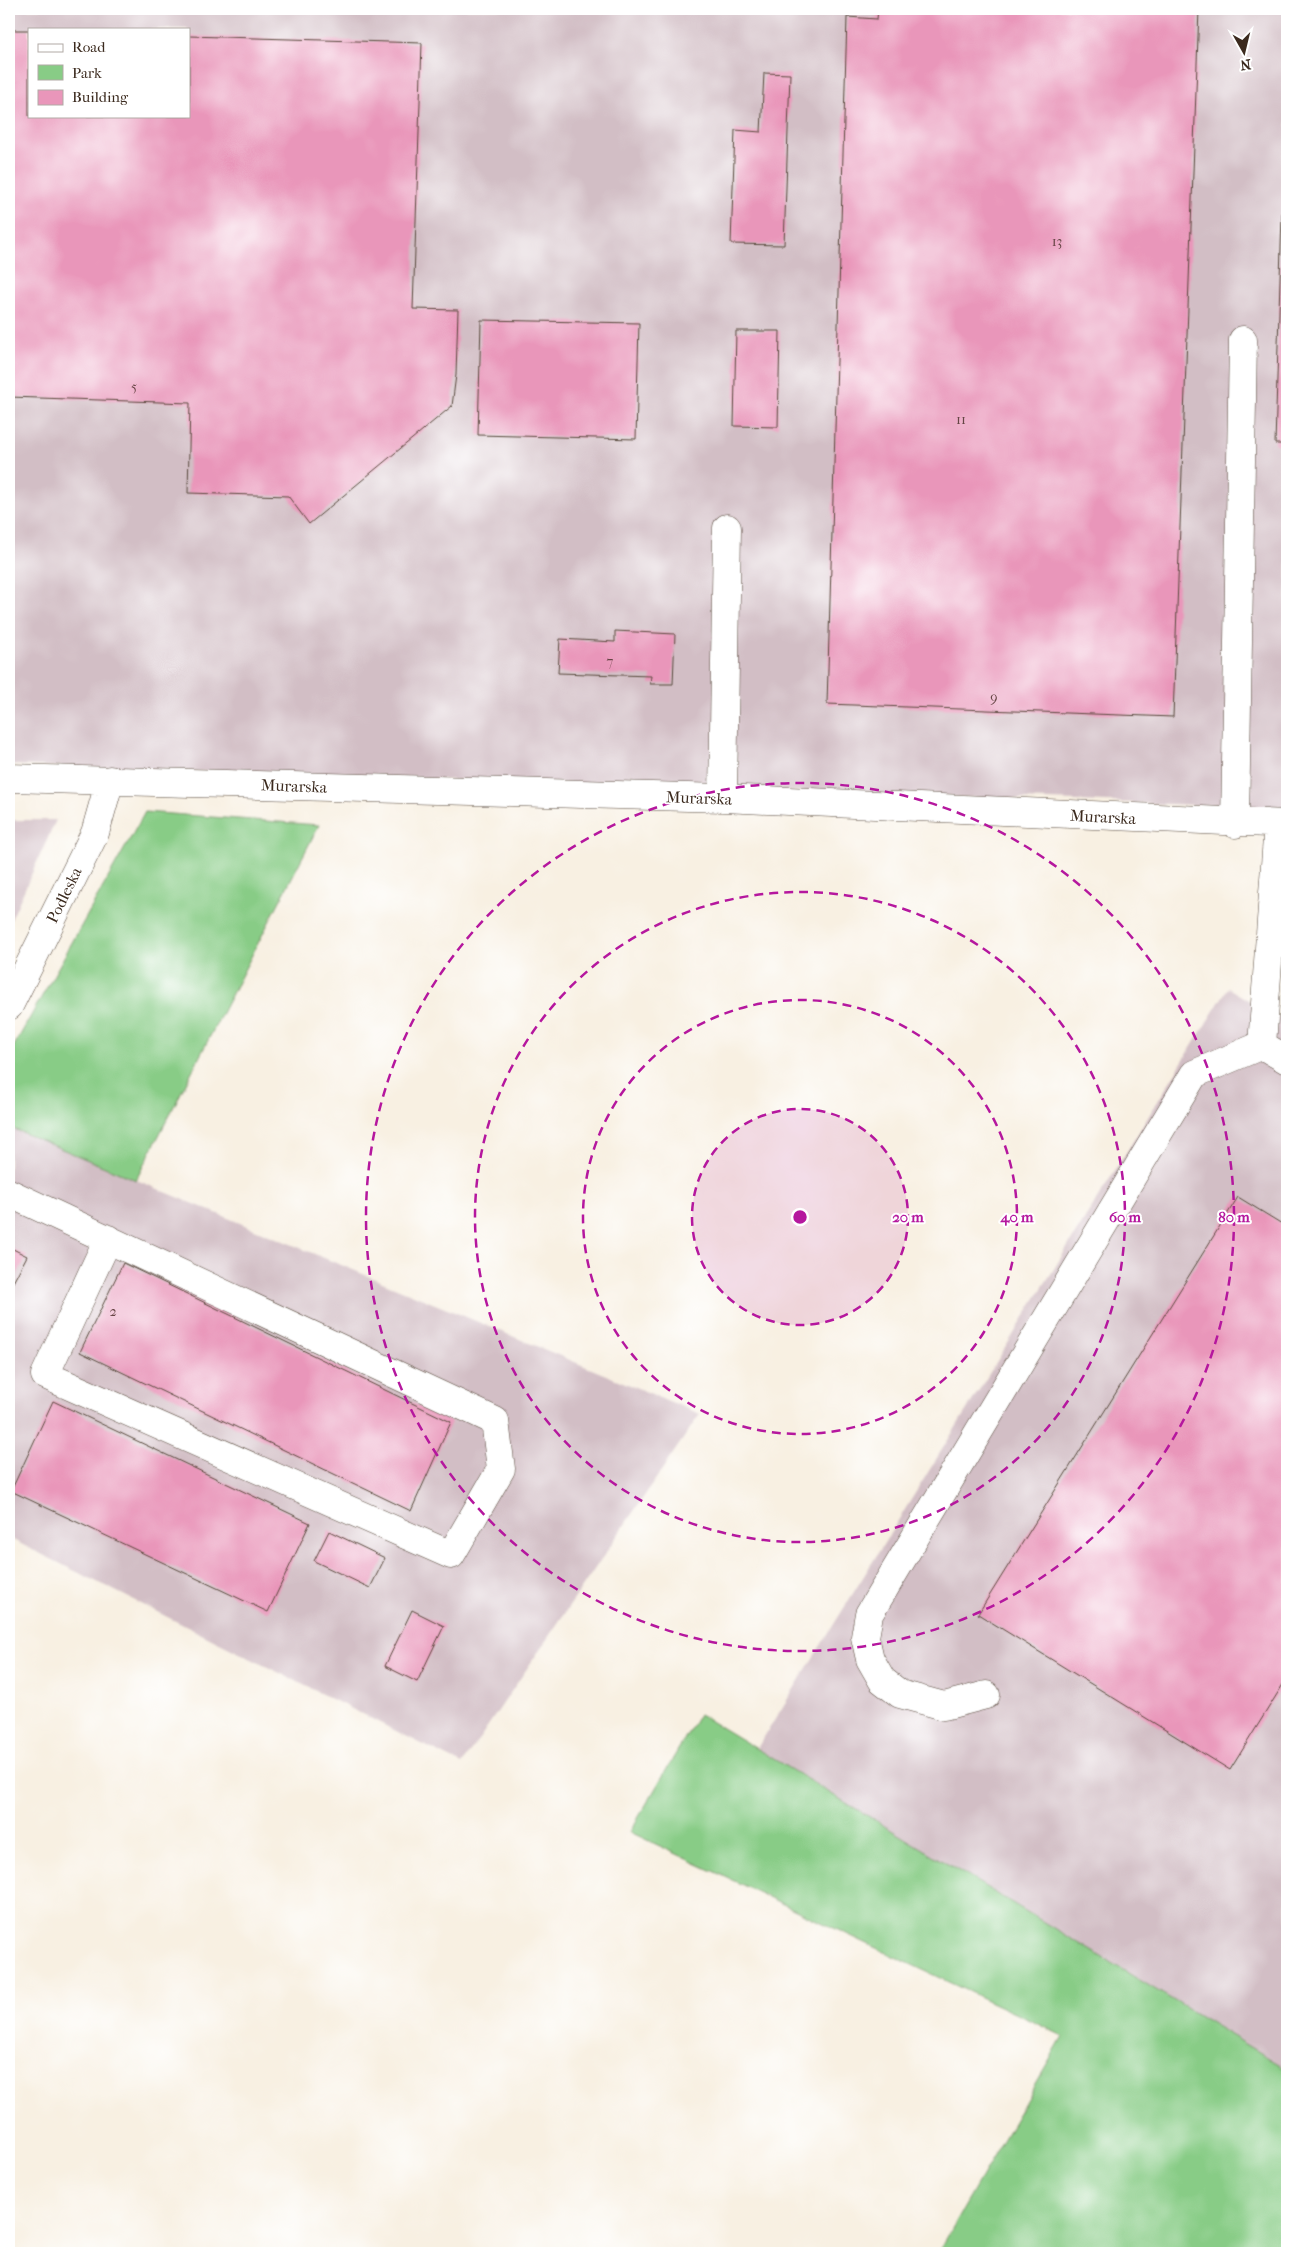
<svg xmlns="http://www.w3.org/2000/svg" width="1296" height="2262" font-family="'IM FELL French Canon',serif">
<rect width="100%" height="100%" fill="#fff"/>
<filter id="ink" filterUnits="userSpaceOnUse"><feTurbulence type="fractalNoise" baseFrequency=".02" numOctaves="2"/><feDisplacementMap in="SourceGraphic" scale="10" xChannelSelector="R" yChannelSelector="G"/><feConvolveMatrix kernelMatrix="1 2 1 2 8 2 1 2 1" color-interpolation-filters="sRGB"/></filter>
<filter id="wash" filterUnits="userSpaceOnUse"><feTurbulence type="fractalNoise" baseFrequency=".0096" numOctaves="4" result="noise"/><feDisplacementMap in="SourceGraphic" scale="20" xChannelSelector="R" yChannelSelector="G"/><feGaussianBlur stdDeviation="1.12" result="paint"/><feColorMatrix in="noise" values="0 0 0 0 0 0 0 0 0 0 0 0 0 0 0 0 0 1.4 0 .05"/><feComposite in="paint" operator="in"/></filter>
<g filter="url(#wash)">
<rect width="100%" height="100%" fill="#f8f0e2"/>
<path fill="#f7d0cf" d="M1287 2232V2253H1274Z"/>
<path fill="#d2bec5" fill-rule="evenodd" d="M9 9H1287V808L9 765ZM29 29H189V116H29Z
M9 820H56L9 924Z
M1228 988 1287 1023V2069L756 1750Z
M9 1127 700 1414 462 1764 9 1538Z"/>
<path fill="#88cc86" stroke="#627b52" d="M145 812 319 825 136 1180 9 1127V1055Z
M699 1714 1287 2069V2232L1274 2253H938L1063 2036 630 1832Z"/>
<g id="blocks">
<path fill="#e996ba" d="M878 9H1199L1173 717 827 704 847 17 877 19Z
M9 30H29V116H189V36L422 43 413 309 458 310 456 375 452 406 309 524 288 496 188 493 190 403 9 397Z
M764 73 790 74 784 245 731 244 735 130 761 132Z
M1283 181H1287V444H1275Z
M481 320 639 323 636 439 478 435Z
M736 331H780L778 427 734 426Z
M615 631 675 634 673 684H650L651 676 558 673 560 639 615 642Z
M1238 1197 1287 1227V1678L1230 1770 978 1614Z
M9 1247 27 1256 9 1290Z
M123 1263 451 1422 411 1511 80 1352Z
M53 1401 310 1523 268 1612 11 1491Z
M329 1531 385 1558 370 1588 314 1561Z
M412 1610 444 1626 417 1682 385 1666Z"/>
</g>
</g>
<g filter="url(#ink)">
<use href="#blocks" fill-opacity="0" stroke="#57483b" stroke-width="1"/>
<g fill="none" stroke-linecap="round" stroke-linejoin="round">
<defs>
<path id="minor" d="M9 778 723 798 1287 824
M723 798 727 528
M1235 824 1243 340
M1278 824 1262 1045 1287 1060
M9 1006 95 833 110 780
M9 1193 495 1421 501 1469 451 1555 45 1375 108 1239
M986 1695 944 1706 900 1694 882 1680 870 1659 865 1637 869 1614 1194 1074 1262 1045"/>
</defs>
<use href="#minor" stroke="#57483b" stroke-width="29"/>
<use href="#minor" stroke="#fff" stroke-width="28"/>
</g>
</g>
<circle cx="800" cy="1217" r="108" fill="#b5179e" fill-opacity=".12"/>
<g fill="none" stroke="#b5179e" stroke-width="2.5" stroke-dasharray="9 6">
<circle cx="800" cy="1217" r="108"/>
<circle cx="800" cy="1217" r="217"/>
<circle cx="800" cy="1217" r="325"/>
<circle cx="800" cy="1217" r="434"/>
</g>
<g text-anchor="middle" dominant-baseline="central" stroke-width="4" stroke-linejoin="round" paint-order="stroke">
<g font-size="14" fill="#664545">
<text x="1057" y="241">13</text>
<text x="134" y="386">5</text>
<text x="961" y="419">11</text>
<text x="610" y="661">7</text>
<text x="994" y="697">9</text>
<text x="113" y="1311">2</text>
</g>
<g font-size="16" fill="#3b2a1e" stroke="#fff">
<text transform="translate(294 786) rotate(2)">Murarska</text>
<text transform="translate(699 798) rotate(2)">Murarska</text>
<text transform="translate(1103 817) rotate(3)">Murarska</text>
<text transform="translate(64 895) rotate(-64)">Podleska</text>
</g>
</g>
<circle cx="800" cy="1217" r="8" fill="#b5179e" stroke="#fff" stroke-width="2.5"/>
<g font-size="15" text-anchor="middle" font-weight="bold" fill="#b5179e" stroke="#fff" stroke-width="4" stroke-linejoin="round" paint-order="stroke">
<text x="908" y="1222">20 m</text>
<text x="1017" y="1222">40 m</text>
<text x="1125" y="1222">60 m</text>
<text x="1234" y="1222">80 m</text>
</g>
<rect width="1296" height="2262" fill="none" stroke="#fff" stroke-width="30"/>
<rect x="28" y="28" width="162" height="90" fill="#ffffff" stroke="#b1aaa5"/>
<rect x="38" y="44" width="25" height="8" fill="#ffffff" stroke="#b1aaa5"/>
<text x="72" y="52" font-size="15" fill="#3b2a1e">Road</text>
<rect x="38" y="65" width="25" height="15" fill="#88cc86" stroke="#b1aaa5"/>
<text x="72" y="78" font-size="15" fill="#3b2a1e">Park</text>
<rect x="38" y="90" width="25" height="15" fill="#e996ba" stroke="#b1aaa5"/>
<text x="72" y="102" font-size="15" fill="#3b2a1e">Building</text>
<g transform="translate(1244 52) rotate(172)" stroke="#ffffff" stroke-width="4" paint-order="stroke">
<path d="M0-4L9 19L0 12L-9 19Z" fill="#3b2a1e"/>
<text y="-8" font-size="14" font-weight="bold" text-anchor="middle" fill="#3b2a1e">N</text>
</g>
</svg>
